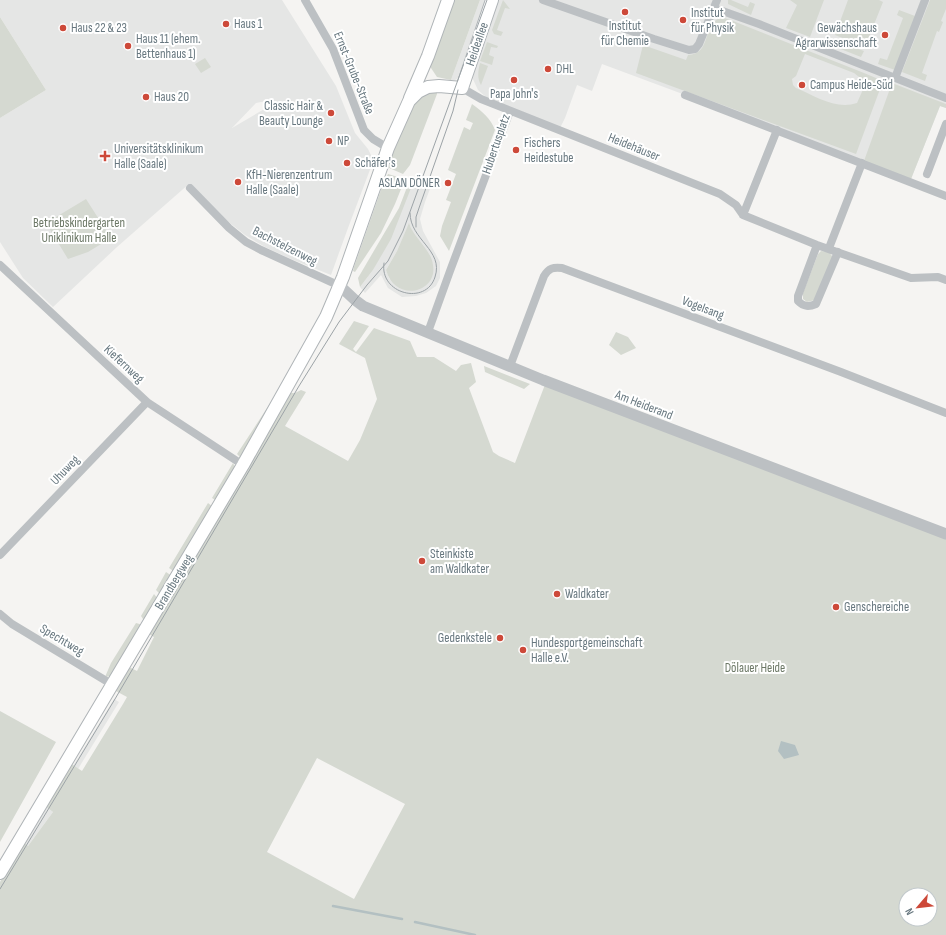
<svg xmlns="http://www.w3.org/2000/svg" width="946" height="935" font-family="'Sofia Sans Condensed',sans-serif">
<rect width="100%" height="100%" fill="#f5f4f2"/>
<path fill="#e5e6e5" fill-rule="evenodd" d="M0 0H282L336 86 355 133 368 149 371 155V167L348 228 331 275 291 259 265 247 245 235 225 219 190 183 117 247 53 307 23 278 0 242V118L46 90 0 17ZM271 100 266 108 232 128 256 103Z
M480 0H489L460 77 455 80H451Z
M494 0H946V108L940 106 911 179 602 64 592 91 577 85 565 118 559 130 487 98 478 90 472 77Z
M413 179 431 186 425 202 420 219 423 231 440 262V278L436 286 426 293 416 296 402 297 388 288 381 275 365 293 360 287 373 270 413 183ZM409 224 414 235 390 280 386 270 397 251Z
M114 699 119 702 78 769 73 766Z
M45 806 53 812 28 846 24 842Z"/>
<path fill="#d5d9d1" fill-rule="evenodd" d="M451 0H480L451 80 437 77 427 62Z
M503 0 510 9 505 8 497 30 503 32 501 36 494 34 492 30Z
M728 0H731L748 7 750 2 755 4 751 15 728 4Z
M790 0H824L810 37 786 28 797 5Z
M848 0H879L883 2 865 47 835 35Z
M930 0H946V9L941 21 943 22 939 32 937 31 922 73 927 75 925 81 902 72Z
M899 10 915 16 895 70 878 64 880 58 887 60 903 18 897 15Z
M0 17 46 90 0 118Z
M719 18H724L733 21 864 73 883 81 856 154 636 73 643 45 686 60 688 55C711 54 702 28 719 18ZM805 54 854 73 863 80 865 85 857 103C836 110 815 96 796 88L793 85 792 79 796 76Z
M835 41 864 51 861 57 833 46Z
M487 42 498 46 497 48 491 47 489 55 494 57 492 65 480 61Z
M205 58 211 67 201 73 195 64Z
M480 63 488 66 481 85C477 78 478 71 480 63Z
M892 83 946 104V108L940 106 911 179 864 161Z
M437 90V94L410 165 403 174 387 167 406 120 416 98Z
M472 104C482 111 491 119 495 130L449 251 440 236 442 226 451 202 446 200 456 174 448 170 464 127 470 130 473 123 466 120Z
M388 174 405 179 395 204 381 233 355 272 353 271 354 267 383 184Z
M409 182 413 183 391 239 373 270 360 287 358 278 399 208Z
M86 199 111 238 88 252 68 259 46 223Z
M409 223C414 239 431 249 433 265 438 293 395 303 386 270L397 251Z
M821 251 829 252 832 256V261L815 300 807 302 803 299V293L818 254Z
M354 321 369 326 353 349 356 352 374 328 410 341 417 357H434L456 371 461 365 471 363 476 382 469 388 493 452 499 456 515 463 546 382 946 535V935H0V882L24 842 28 846 53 812 45 806 70 763 82 771 123 704 127 697 114 690 129 667 137 671 154 637 149 634 290 393H295L301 390 306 392 285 426 348 461 360 440 377 399 365 358 339 344ZM317 758 405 804 354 899 267 852ZM906 895H930V919H906Z
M616 332 628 337 636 348 621 355 609 345Z
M484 366 530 384 524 389 485 372Z
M269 405 271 406 243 456 240 457 237 454Z
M233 463 235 467 217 501 212 498Z
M208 503 213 507 175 572 169 568Z
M166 572 172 576 162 593H159L156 590Z
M154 594 158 599 146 619H143L141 616Z
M136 623 143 625 111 676 105 677 111 663Z
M0 711 56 742 0 842Z"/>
<path fill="#b3c0c2" d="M781 741 795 745 799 755 784 759 778 751Z"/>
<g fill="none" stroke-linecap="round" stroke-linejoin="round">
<path stroke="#b3c0c2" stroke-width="2.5" d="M333 906 402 919
M415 922 475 935"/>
<defs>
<path id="secondary" d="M410 98 428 56 448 0
M0 873 243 465 326 317 343 277 388 148 409 101 418 92 428 87 439 86 462 88 492 0"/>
</defs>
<use href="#secondary" stroke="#afb4b7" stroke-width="14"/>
<path stroke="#bcc0c3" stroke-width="8" d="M305 0 333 49 364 130 373 139 388 148
M543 0 654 39 689 50 695 49 699 44 717 0
M714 8 759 24 946 98
M895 78 925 0
M462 88 481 99 720 194 736 205 743 215 817 245 911 278 938 277 946 280
M685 95 946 196
M927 174 946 124
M190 188 229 228 246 242 261 250 340 286
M743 215 777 130
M817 245 798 296V301C804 307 809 307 816 304L838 252
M829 248 862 163
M0 265 147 402 243 465
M428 332 450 271 510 111
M510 366 544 276C549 268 553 267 562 268L841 372 946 413
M0 555 147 402
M0 614 12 624 113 685"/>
<path stroke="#bcc0c3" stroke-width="11" d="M340 286 355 300 363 306 543 380 946 534"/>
<use href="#secondary" stroke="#fff" stroke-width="12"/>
<path stroke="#9ca3a7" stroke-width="1" d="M416 227V217L419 208 453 111 458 90
M384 263C379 294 426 306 435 277 444 250 410 240 410 213
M0 889 115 699 299 386 339 322 367 285 388 261 403 231 487 0"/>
</g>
<g fill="#cd4939" stroke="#fff" stroke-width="1.5">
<circle cx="625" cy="12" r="4"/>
<circle cx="683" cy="20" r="4"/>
<circle cx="226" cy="24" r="4"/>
<circle cx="63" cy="28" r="4"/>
<circle cx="885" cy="35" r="4"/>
<circle cx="128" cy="46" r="4"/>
<circle cx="548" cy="69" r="4"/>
<circle cx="514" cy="80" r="4"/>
<circle cx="802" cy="85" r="4"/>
<circle cx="146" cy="97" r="4"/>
<circle cx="331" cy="113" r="4"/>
<circle cx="329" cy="141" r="4"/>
<circle cx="516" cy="150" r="4"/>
<path d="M103 150h4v4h4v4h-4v4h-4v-4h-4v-4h4z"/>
<circle cx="347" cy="163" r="4"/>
<circle cx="238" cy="182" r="4"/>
<circle cx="448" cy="183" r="4"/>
<circle cx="422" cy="561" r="4"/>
<circle cx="557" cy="594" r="4"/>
<circle cx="836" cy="607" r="4"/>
<circle cx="500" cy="638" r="4"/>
<circle cx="523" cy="650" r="4"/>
</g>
<g text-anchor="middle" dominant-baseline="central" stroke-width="4" stroke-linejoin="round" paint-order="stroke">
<g font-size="13" fill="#67777f" stroke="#fff" text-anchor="start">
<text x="691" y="13">Institut<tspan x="691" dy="15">für Physik</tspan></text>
<text x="234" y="24">Haus 1</text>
<text x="625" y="26" text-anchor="middle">Institut<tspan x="625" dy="15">für Chemie</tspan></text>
<text x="71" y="28">Haus 22 &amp; 23</text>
<text x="877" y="28" text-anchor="end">Gewächshaus<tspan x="877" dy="15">Agrarwissenschaft</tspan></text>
<text x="136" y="39">Haus 11 (ehem.<tspan x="136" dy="15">Bettenhaus 1)</tspan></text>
<text x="556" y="69">DHL</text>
<text x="810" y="85">Campus Heide-Süd</text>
<text x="514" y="94" text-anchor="middle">Papa John's</text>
<text x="154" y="97">Haus 20</text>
<text x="323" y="106" text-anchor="end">Classic Hair &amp;<tspan x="323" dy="15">Beauty Lounge</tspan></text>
<text x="337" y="141">NP</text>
<text x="524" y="143">Fischers<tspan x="524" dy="15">Heidestube</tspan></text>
<text x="114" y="149">Universitätsklinikum<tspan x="114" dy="15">Halle (Saale)</tspan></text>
<text x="355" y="163">Schäfer's</text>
<text x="246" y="175">KfH-Nierenzentrum<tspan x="246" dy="15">Halle (Saale)</tspan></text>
<text x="440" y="183" text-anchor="end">ASLAN DÖNER</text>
<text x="430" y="554">Steinkiste<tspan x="430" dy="15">am Waldkater</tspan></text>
<text x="565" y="594">Waldkater</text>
<text x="844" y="607">Genschereiche</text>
<text x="492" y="638" text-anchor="end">Gedenkstele</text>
<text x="531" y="643">Hundesportgemeinschaft<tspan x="531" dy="15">Halle e.V.</tspan></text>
</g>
<g font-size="13" fill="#67777f" stroke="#fff">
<text transform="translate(477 44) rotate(-71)">Heideallee</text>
<text transform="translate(354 73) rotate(68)">Ernst-Grube-Straße</text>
<text transform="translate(496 144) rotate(-71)">Hubertusplatz</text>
<text transform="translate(634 147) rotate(22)">Heidehäuser</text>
<text transform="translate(285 246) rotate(27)">Bachstelzenweg</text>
<text transform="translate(703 308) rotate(21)">Vogelsang</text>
<text transform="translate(124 364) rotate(43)">Kiefernweg</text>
<text transform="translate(644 405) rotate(21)">Am Heiderand</text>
<text transform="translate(65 470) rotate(-46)">Uhuweg</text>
<text transform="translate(174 582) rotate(-59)">Brandbergweg</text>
<text transform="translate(62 640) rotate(31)">Spechtweg</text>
</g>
<g font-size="13" fill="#6b7765" stroke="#fff">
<text x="79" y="223">Betriebskindergarten<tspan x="79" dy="15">Uniklinikum Halle</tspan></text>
<text x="755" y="668">Dölauer Heide</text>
</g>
</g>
<g transform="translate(918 907) rotate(242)"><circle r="19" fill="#ffffff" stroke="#c2c9cc"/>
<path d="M0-3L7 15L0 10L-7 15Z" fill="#cd4939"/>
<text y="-6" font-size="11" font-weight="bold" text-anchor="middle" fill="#67777f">N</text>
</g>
</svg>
